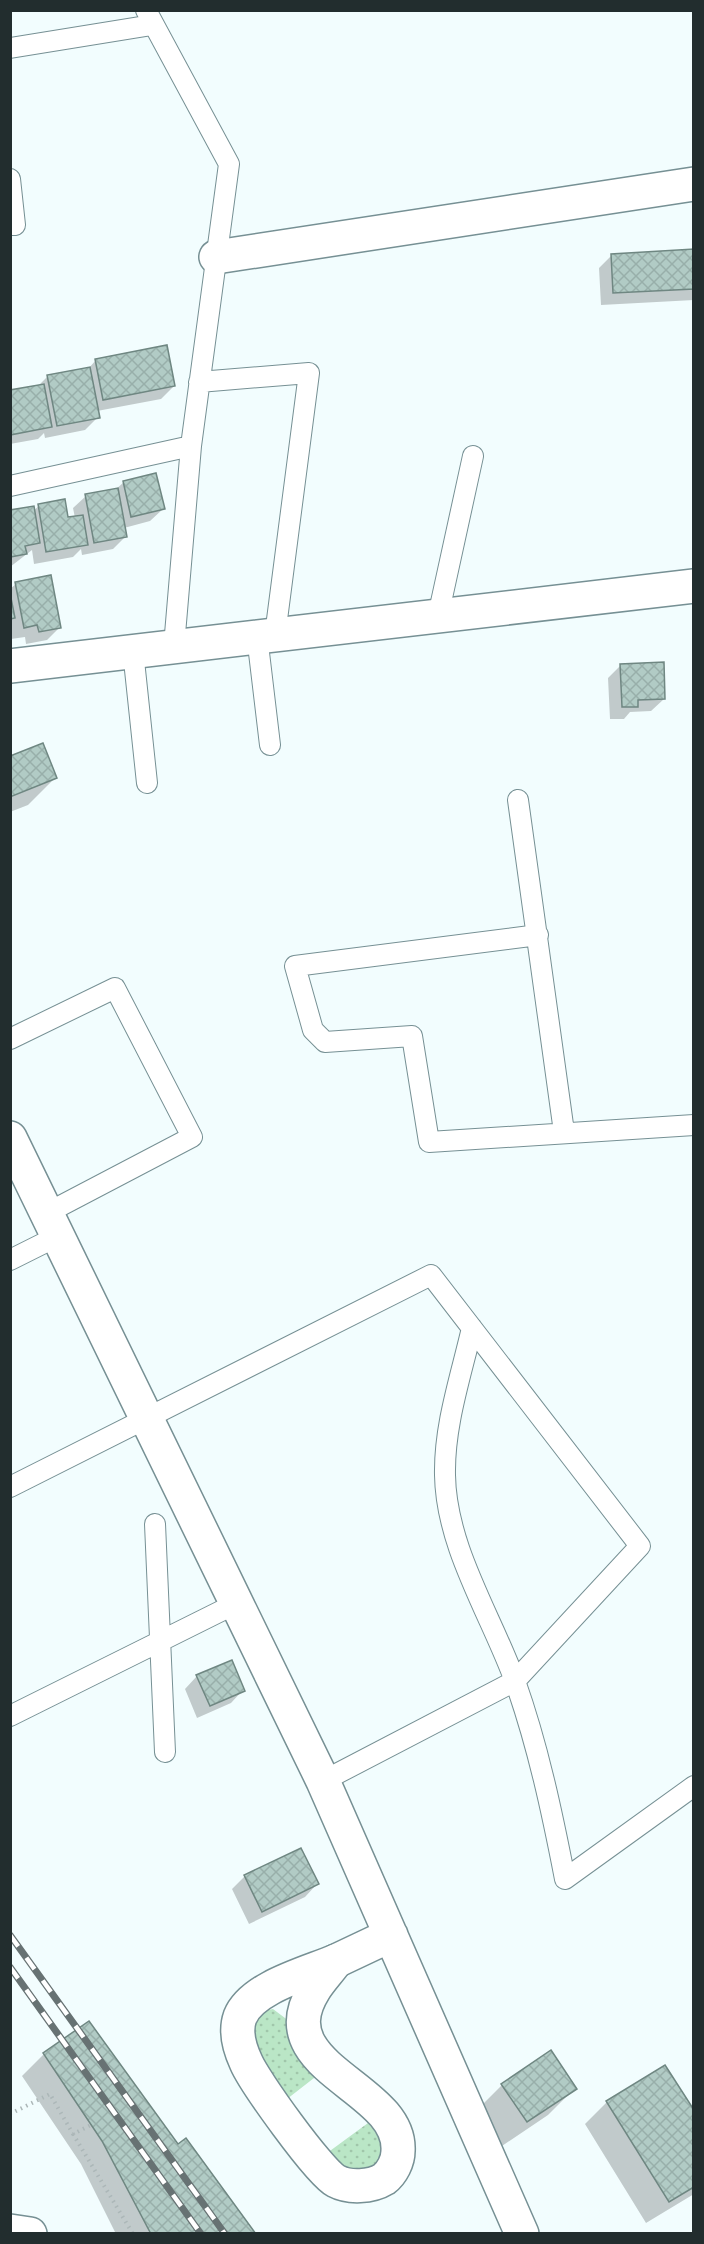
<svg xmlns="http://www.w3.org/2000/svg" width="704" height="2244" font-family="'DM Sans',sans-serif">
<defs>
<pattern id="grass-dots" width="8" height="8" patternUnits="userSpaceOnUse" patternTransform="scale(1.5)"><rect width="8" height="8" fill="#bae6c6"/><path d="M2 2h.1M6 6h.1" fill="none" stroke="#a0c6aa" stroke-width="1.8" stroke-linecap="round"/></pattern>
<pattern id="building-cross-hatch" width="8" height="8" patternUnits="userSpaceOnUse" patternTransform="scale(1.5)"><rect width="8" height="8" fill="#b1cbc5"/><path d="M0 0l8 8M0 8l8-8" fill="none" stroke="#98afaa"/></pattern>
</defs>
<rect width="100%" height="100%" fill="#f2fdfe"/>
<path fill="url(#grass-dots)" d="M273 2009 289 2021 315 2073 314 2078 287 2099 255 2064 252 2023 263 2011Z
M368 2123C381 2137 386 2151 374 2167L349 2171 323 2156Z"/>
<path fill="#0003" d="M694 251V300L601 305 599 268 612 255Z
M96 360 174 386 161 399 97 411 98 417 85 430 45 438 44 433 38 439 10 444V392L37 387 48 376 88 369Z
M124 482 163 509 150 521 124 528 125 537 113 549 82 555 81 549 73 557 34 564 32 550 10 567V512L33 511 39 506 67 519 75 518 73 508 86 496 115 490Z
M16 584 60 627 47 640 26 644 25 637 11 639 10 589Z
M621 665 664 699 651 711 630 712 624 719H610L608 678Z
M10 758 55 778 28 805 10 812Z
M197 1676 243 1690 231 1703 197 1718 185 1689Z
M245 1876 317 1884 305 1897 249 1924 232 1889Z
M44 2054 178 2146 254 2234H116L81 2164 22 2076Z
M502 2085 575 2088 548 2115 499 2148 475 2112Z
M607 2102 694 2113V2194L646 2223 585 2124Z"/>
<path fill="url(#building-cross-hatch)" stroke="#6f8782" stroke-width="1.5" d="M694 249V289L613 293 611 254Z
M167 345 175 386 103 400 95 359Z
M90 367 100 418 57 426 47 375Z
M44 384 52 427 10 435V390Z
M156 473 165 509 131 517 123 481Z
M118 488 127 537 94 543 85 494Z
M65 499 68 517 83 515 88 545 46 552 38 504Z
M34 506 40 543 25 546 27 554 10 557V510Z
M51 575 61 628 39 632 37 625 24 628 15 582Z
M10 593 15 618 10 619Z
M664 662 665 699 638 700V707H622L620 664Z
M43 743 57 778 10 797V756Z
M232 1660 245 1691 210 1706 196 1675Z
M301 1848 319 1884 262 1912 244 1875Z
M89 2021 178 2144 186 2138 256 2234H151L102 2141 43 2053Z
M551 2050 577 2089 527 2122 501 2084Z
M665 2065 694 2110V2187L669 2202 606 2101Z"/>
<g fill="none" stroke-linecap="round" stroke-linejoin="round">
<defs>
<path id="service" d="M146 10 229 164 191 446 174 646
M10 48 152 25
M10 179 15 225H10
M199 382 309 373 275 635
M10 486 191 446
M438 616 473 456
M257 636 270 745
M133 651 147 783
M518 800 564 1132
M538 935 295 966 313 1030 325 1042 412 1036 429 1142 694 1125
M10 1039 115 988 192 1137 47 1213
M10 1260 58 1236
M472 1328C461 1376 444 1425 445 1475 446 1547 491 1615 515 1681 538 1746 552 1812 565 1879L694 1786
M10 1487 431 1275 640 1546 515 1681 323 1781
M155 1524 165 1752
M10 1716 237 1603"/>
<path id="minor" d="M10 666 694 586
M336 1961C329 1971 320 1980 314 1990 265 2069 402 2086 398 2151 398 2161 392 2173 384 2179 371 2187 349 2188 336 2181 319 2172 254 2081 246 2062 240 2049 235 2031 240 2017 252 1987 308 1973 336 1961Z"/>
<path id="tertiary" d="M216 257 694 184
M10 1138 323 1781 522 2234
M336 1961 391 1935
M10 2231 30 2234"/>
</defs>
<use href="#service" stroke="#769094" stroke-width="22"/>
<use href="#minor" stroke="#769094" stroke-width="36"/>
<use href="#tertiary" stroke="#769094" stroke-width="36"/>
<path stroke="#acb7b8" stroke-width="4" stroke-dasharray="1.5 4.5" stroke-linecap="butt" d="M10 2114 50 2094 73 2134 91 2125
M73 2134 133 2234"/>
<use href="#service" stroke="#fff" stroke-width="20"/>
<use href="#minor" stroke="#fff" stroke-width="33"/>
<use href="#tertiary" stroke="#fff" stroke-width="33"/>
<defs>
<path id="rail" d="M10 1935 225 2234
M10 1967 201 2234"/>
</defs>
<use href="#rail" stroke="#677273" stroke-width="7"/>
<use href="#rail" stroke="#fff" stroke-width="4.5" stroke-dasharray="14" stroke-linecap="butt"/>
</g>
<rect width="704" height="2244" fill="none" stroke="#222d2e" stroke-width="24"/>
</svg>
